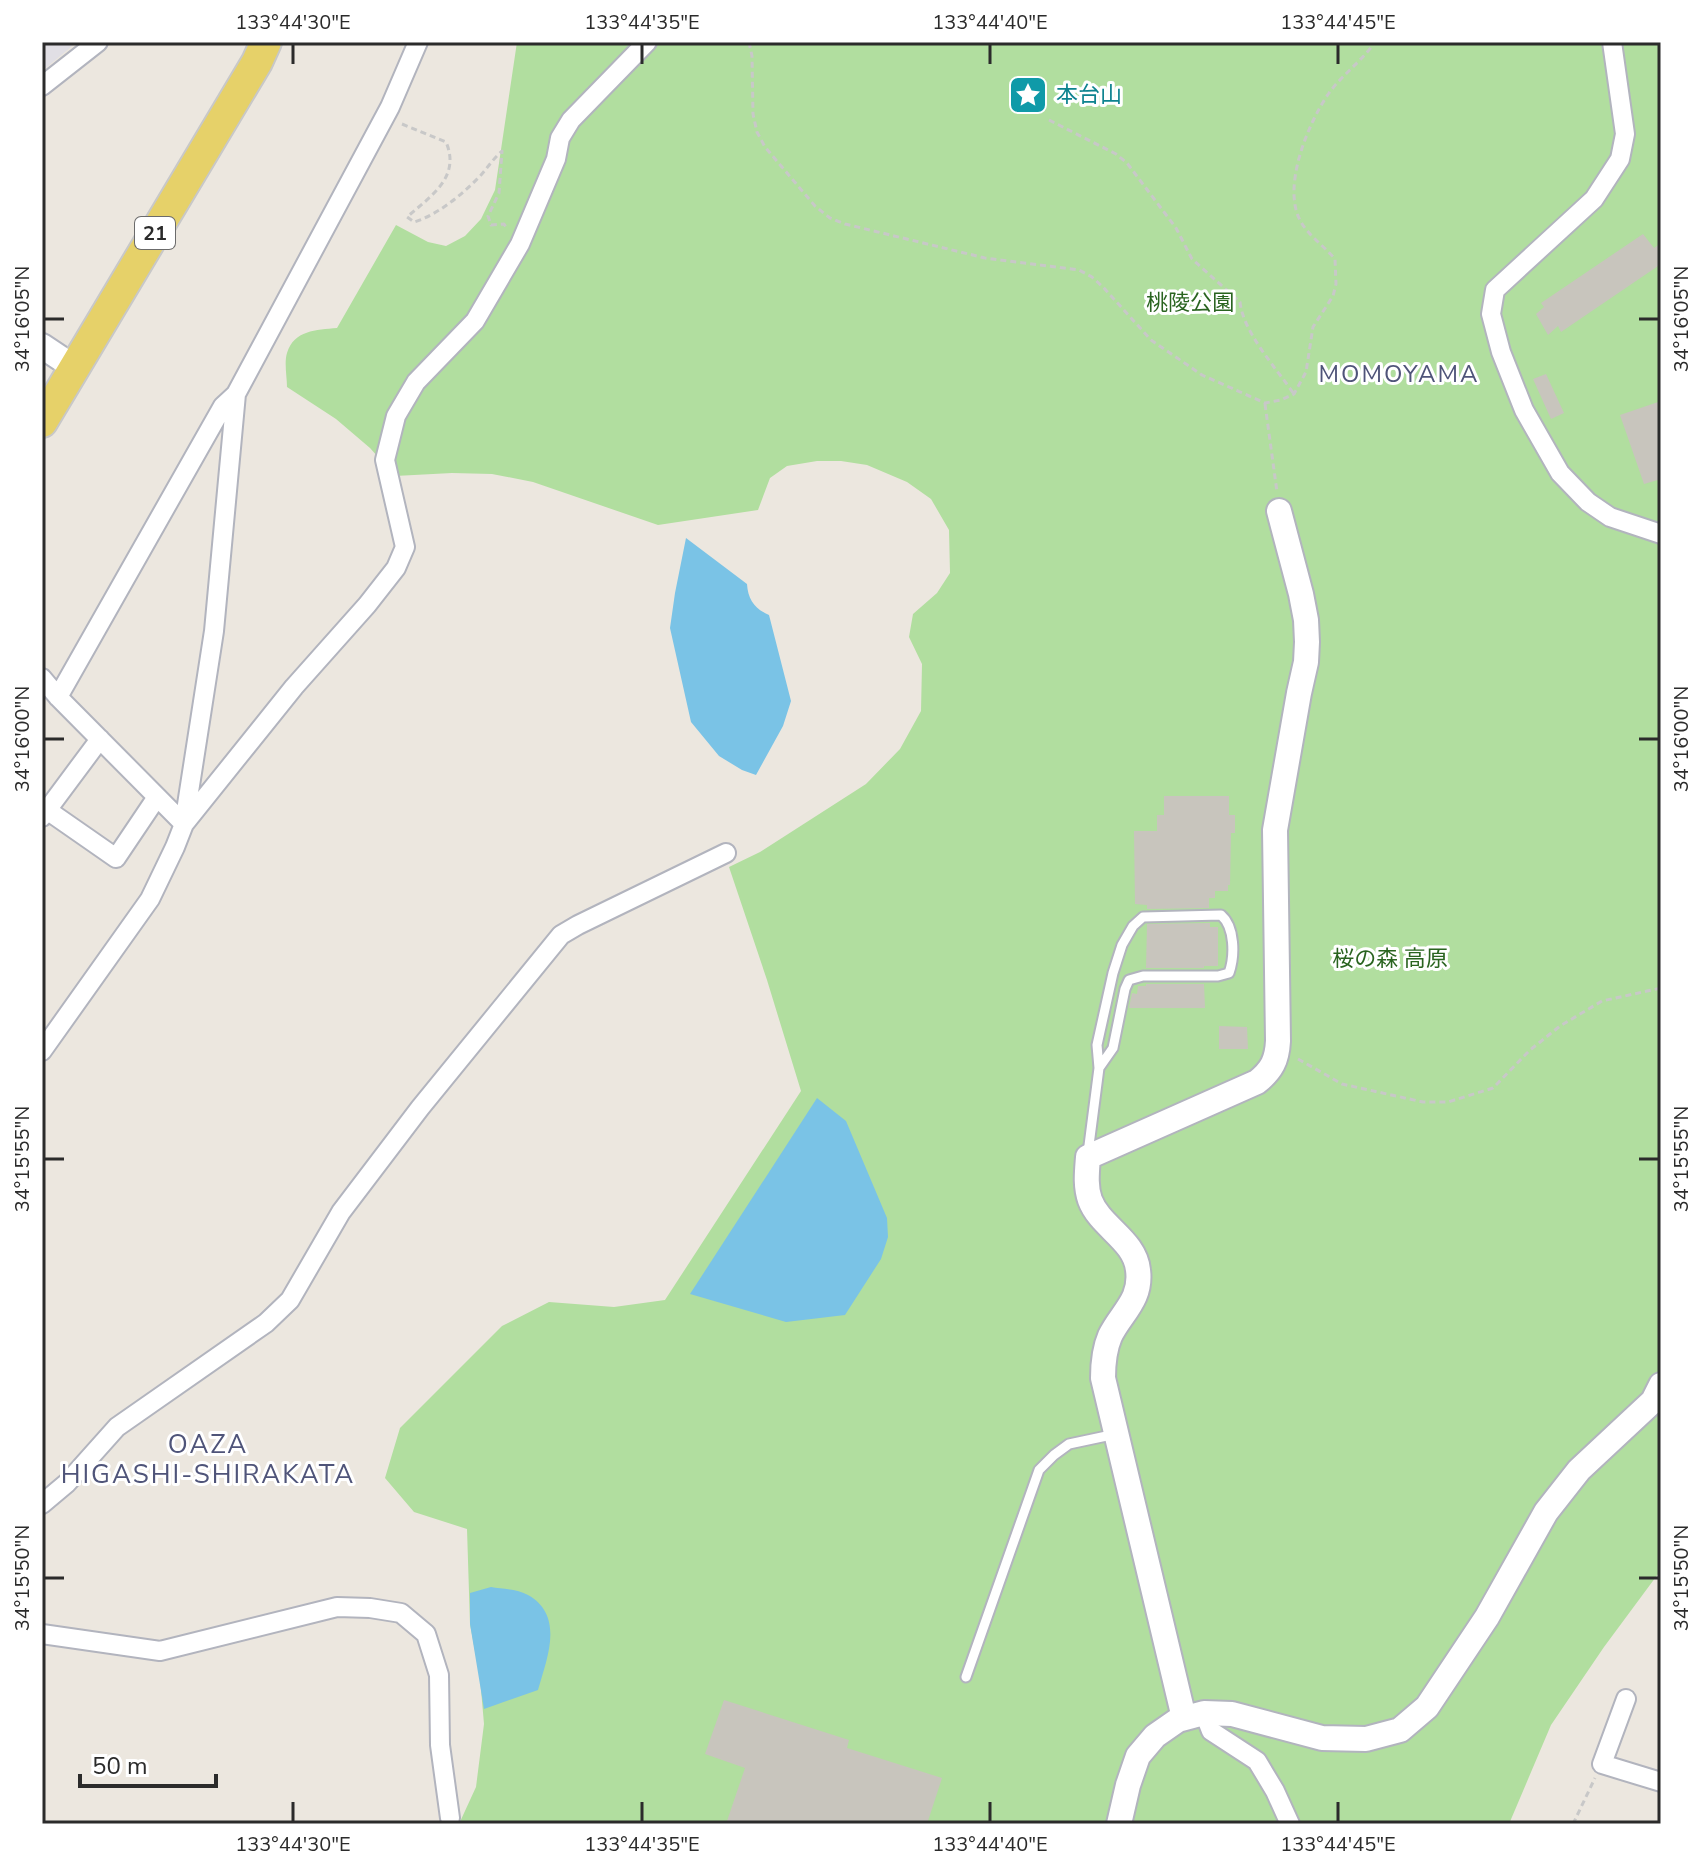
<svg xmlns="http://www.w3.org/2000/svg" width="1703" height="1866" font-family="'Nunito Sans','Noto Sans JP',sans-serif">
<rect width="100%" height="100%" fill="#ece7df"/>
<path fill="#e1dfe5" d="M42 42H77L42 71Z"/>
<path fill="#b1de9f" d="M517 42H1661V1570L1604 1647 1551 1725 1509 1824H459L476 1787 484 1724 480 1678 470 1624 467 1529 414 1512 385 1478 400 1428 502 1326 549 1302 614 1307 665 1300 801 1091 767 980 729 867 760 852 866 784 900 749 921 711 922 664 909 637 913 614 937 593 950 573 949 530 931 499 907 482 867 465 841 461H817L787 466 770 478 758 510 658 525 533 482 492 474 452 473 395 476 370 448 336 419 287 387C287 377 284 363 287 353 294 330 316 330 337 328L396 225 428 242 446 246 465 236 481 219 495 190Z"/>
<path fill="#7ac3e6" d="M686 538 747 584C748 600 755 609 769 615L791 701 783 726 756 775 742 770 719 756 691 722 670 628 675 593Z
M817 1098 846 1121 887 1218 888 1237 881 1259 845 1315 786 1322 690 1294Z
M491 1587C502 1589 518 1589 528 1595 565 1616 547 1658 538 1690L484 1709 470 1624V1593Z"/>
<path fill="#c8c5bd" d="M1643 234 1654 248 1661 243V264L1561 332 1558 326 1548 335 1536 314 1544 307 1541 303Z
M1546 374 1564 413 1551 419 1533 379Z
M1661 401V479L1644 484 1620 415Z
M1164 796H1229V815H1235V833H1231L1230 885H1228V891H1215V898H1209V908L1147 909V905L1135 904 1134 831H1157V815H1164Z
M1210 923V927H1218V966H1204V968H1146L1147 924Z
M1146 984H1204L1205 1008H1129L1132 993 1137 994 1138 986H1146Z
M1219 1026 1247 1027 1248 1049H1219Z
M724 1700 849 1740 847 1748 942 1778 927 1824H726L745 1768 705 1754Z"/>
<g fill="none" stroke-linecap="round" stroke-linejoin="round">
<defs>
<path id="service" d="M1088 1153 1099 1068 1097 1045 1113 973 1122 945 1133 926 1143 917 1221 915C1235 927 1235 956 1229 973L1218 976H1143L1129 980 1125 989 1113 1048 1099 1068
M966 1677 1039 1470 1054 1455 1069 1444 1116 1434"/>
<path id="minor" d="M1612 42 1625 134 1620 159 1594 199 1495 290 1491 314 1501 352 1524 410 1560 473 1588 502 1610 517 1661 534
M42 86 98 42
M42 678 58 697 184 824 294 687 367 605 396 568 405 547 385 460 396 416 416 382 475 321 520 244 556 159 560 138 571 120 647 42
M58 697 223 406 236 394
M47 810 116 858 157 797
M42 817 100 739
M42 1051 150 899 175 847 184 824 214 631 236 394 390 107 418 42
M42 1504 67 1483 117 1427 266 1323 290 1300 341 1212 420 1108 561 935 578 925 726 853
M42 1634 160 1651 337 1607 370 1608 401 1613 426 1634 439 1675 440 1745 450 1818
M1626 1699 1602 1764 1661 1782
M1204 1713 1211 1731 1257 1761 1275 1791 1290 1824"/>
<path id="tertiary" d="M42 346 75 368
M1184 1718 1103 1378C1103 1363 1104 1350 1110 1336 1121 1313 1142 1300 1138 1270 1135 1240 1100 1227 1090 1200 1085 1186 1087 1171 1088 1157L1257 1082C1272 1070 1277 1060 1278 1041L1275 830 1299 693 1306 662 1307 642 1306 620 1301 594 1279 511
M1119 1824 1128 1785 1138 1756 1155 1736 1178 1720 1204 1713 1232 1714 1322 1738 1366 1739 1400 1730 1427 1707 1487 1617 1546 1512 1579 1470 1653 1401 1661 1385"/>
<path id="primary" d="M42 422 257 62 266 42"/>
</defs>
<use href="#service" stroke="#b2b4be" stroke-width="13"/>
<use href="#minor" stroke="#b2b4be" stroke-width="22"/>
<use href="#tertiary" stroke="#b2b4be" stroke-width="28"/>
<use href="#primary" stroke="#c8c8c8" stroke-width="34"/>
<path stroke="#c8c8c8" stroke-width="3" stroke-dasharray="6 4" stroke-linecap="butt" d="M749 42 752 56 753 114 757 132 765 147 815 206 830 218 845 224 985 258 1079 270 1092 277 1103 287 1151 340 1202 375 1265 403 1281 400 1294 394 1306 372 1313 327 1333 296 1336 284 1335 259C1324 246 1309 236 1301 222 1281 188 1308 123 1329 93 1342 75 1362 61 1375 42
M1049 120 1116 154 1127 163 1176 228 1192 259 1240 302C1243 332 1276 368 1294 394
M402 124 446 142C461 177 431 196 407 217L414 222C438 215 464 193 481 175 488 167 493 159 502 151L499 193 488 216 491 225 504 224 506 227
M1265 404 1277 492
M1298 1059 1342 1084 1423 1102H1448L1493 1088 1530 1050 1560 1026 1602 1001 1661 988
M1573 1824 1595 1778"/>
<use href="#service" stroke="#fff" stroke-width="9"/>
<use href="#minor" stroke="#fff" stroke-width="18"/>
<use href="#tertiary" stroke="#fff" stroke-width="24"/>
<use href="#primary" stroke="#e6d169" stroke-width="30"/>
</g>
<path fill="none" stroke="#2b2b2b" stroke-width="3" d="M293 44V64M642 44V64M990 44V64M1338 44V64M44 319H64M1639 319H1659M44 739H64M1639 739H1659M44 1159H64M1639 1159H1659M44 1578H64M1639 1578H1659M293 1802V1822M642 1802V1822M990 1802V1822M1338 1802V1822"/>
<defs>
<symbol id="sight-square" viewBox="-11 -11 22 22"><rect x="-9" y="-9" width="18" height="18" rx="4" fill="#0f9aa8" stroke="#fff"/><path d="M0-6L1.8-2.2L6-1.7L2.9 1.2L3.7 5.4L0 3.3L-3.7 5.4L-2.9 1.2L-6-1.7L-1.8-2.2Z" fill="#fff"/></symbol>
</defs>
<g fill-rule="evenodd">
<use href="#sight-square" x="1006" y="73" width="44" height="44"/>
</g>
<g text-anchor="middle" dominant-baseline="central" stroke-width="6" stroke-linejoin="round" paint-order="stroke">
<rect fill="#fff" stroke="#6b6b6b" stroke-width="2" x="135" y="217" width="40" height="32" rx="6"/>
<g font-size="20" font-weight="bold" fill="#2b2b2b">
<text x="155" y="233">21</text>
</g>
<g font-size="22" fill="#0d838f" stroke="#fff" text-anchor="start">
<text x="1056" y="95">本台山</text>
</g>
<g font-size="22" fill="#2a6420" stroke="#fff">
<text x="1190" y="303">桃陵公園</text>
<text x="1390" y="959">桜の森 高原</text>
</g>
<g font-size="24" letter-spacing="2" fill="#4f5479" stroke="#fff">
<text x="1399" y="374">MOMOYAMA</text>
</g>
<g font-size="26" letter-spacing="2" fill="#4f5479" stroke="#fff">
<text x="208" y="1444">OAZA<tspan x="208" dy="30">HIGASHI-SHIRAKATA</tspan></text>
</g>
</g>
<rect width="1703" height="1866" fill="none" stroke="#ffffff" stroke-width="88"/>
<path d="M80 1774v12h136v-12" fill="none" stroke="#2b2b2b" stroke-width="4"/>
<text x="92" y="1774" font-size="24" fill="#2b2b2b" stroke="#ffffff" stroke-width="6" paint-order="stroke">50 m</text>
<rect x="44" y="44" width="1615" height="1778" fill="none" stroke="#2b2b2b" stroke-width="3"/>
<g font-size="20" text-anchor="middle" fill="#2b2b2b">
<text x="293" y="29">133°44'30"E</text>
<text x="642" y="29">133°44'35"E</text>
<text x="990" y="29">133°44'40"E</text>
<text x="1338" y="29">133°44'45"E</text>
<text transform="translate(22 319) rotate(-90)" y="7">34°16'05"N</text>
<text transform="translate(1681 319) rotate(-90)" y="7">34°16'05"N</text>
<text transform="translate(22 739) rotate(-90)" y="7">34°16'00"N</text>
<text transform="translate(1681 739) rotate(-90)" y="7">34°16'00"N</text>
<text transform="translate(22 1159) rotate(-90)" y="7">34°15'55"N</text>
<text transform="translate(1681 1159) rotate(-90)" y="7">34°15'55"N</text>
<text transform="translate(22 1578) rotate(-90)" y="7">34°15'50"N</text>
<text transform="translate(1681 1578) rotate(-90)" y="7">34°15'50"N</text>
<text x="293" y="1851">133°44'30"E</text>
<text x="642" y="1851">133°44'35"E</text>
<text x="990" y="1851">133°44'40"E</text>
<text x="1338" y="1851">133°44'45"E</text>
</g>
</svg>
